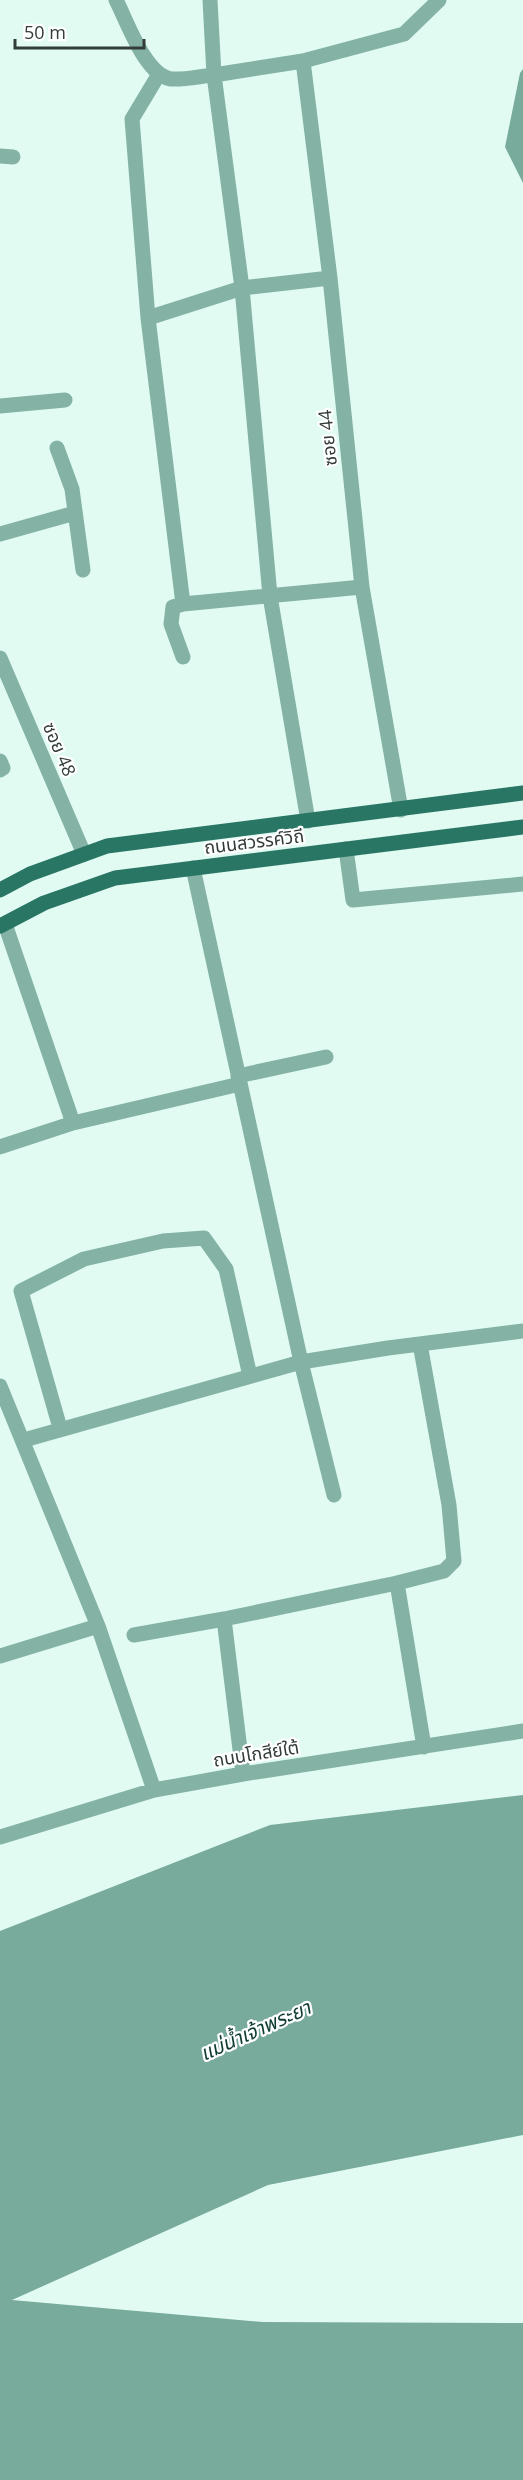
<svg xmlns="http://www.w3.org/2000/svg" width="523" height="2480" font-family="'Open Sans','Noto Sans Thai',sans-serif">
<rect width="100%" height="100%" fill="#e1fbf3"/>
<path fill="#79ab9d" d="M523 69V183L505 147 520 73Z
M523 1795V2135L268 2185 12 2300 263 2322 523 2323V2480H0V1931L270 1825Z"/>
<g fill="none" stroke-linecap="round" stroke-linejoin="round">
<path stroke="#84b2a5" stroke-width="15" d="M116 0C127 21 145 75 171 79 185 80 201 76 214 75L242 288 270 596 308 821
M210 0 214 75 303 61 404 34 439 0
M303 61 330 278 362 587 401 810
M159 74 132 119 148 318 183 604 362 587
M0 156 13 157
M148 318 242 288 330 278
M0 406 65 400
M57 448 72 489 83 570
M0 534 75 513
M183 657 171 624 173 607 183 604
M0 658 84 854
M0 761 3 768 0 770
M346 849 353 900 523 884
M193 868 301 1362 334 1495
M5 924 73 1123
M238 1076 326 1057
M0 1147 73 1123 240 1084
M0 1386 98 1626 154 1790
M60 1428 21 1291 84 1259 163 1241 204 1238 226 1269 250 1376
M24 1440 301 1362 388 1348 523 1331
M397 1583 424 1747
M134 1635 224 1619
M0 1656 98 1626
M243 1774 224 1619 397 1583 444 1571 454 1561 449 1505 420 1344
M0 1837 154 1790 243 1774 523 1731"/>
<path stroke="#2a7665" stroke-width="15" d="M0 890 30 874 107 846 523 793
M0 926 44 903 115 878 523 827"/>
</g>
<g text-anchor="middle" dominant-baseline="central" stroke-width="4.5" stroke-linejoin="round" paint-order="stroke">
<g font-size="18" fill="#323c39" stroke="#fff">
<text transform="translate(327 438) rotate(-96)">ซอย 44</text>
<text transform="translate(60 749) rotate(67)">ซอย 48</text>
<text transform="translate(254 841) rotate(-7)">ถนนสวรรค์วิถี</text>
<text transform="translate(256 1753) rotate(-9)">ถนนโกสีย์ใต้</text>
</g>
<g font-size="20" font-style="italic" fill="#0e3c32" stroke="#fff">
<text transform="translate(255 2030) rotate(-24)">แม่น้ำเจ้าพระยา</text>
</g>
</g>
<path d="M15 39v9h129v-9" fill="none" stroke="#323c39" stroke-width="3"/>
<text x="24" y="39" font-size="18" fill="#323c39" stroke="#ffffff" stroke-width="4.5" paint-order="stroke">50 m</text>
</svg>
